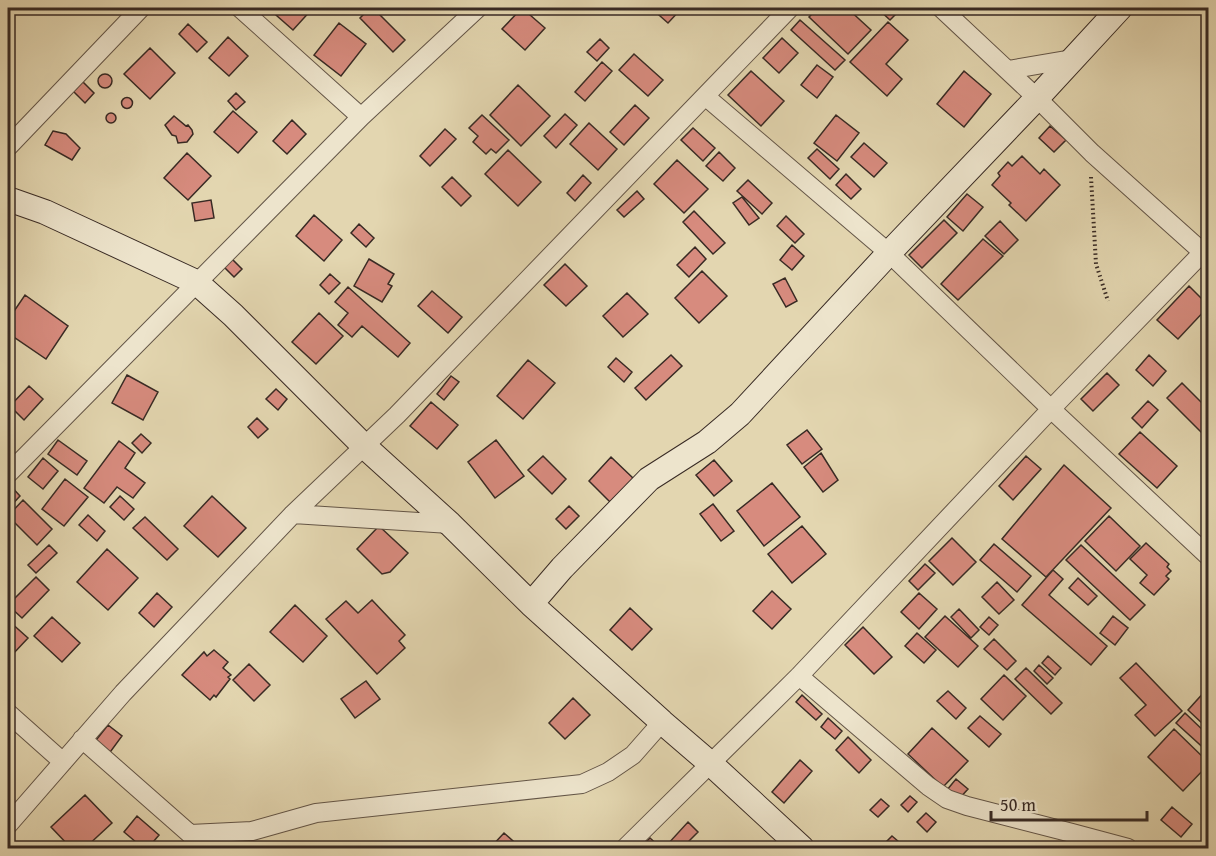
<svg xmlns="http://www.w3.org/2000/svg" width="1216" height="856" font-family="'Gentium Book Plus',serif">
<rect width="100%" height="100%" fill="#e3d6b0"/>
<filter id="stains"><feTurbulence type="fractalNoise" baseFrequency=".00333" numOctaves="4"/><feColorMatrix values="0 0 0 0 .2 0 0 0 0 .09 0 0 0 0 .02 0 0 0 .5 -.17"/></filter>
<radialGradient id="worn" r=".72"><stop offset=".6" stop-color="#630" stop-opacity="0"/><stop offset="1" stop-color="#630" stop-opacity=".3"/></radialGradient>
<path fill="#d78b7e" stroke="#382a24" stroke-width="1.5" d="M8 8H17L8 20Z
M268 8H313L293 30Z
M370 8H373L405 40 393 52 360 18Z
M522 8 545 28 525 50 502 29Z
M651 8H682L668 23Z
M818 8H847L871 30 848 54 809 17Z
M877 8H902L890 20Z
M800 20 845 60 835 70 791 30Z
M888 22 908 40 886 64 902 79 887 96 850 62Z
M339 23 366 44 341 76 314 55Z
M188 24 207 42 197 52 179 34Z
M228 37 248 56 229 76 209 58Z
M782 38 798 53 779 73 763 58Z
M600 39 609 48 597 61 587 52Z
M150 48 175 73 150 99 124 74Z
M634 54 663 80 648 96 619 70Z
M602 62 612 71 585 101 575 92Z
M817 65 833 77 817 98 801 85Z
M751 71 784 101 761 126 728 95Z
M964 71 991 94 964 127 937 104Z
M98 81a7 7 0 1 1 14 0a7 7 0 1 1-14 0Z
M79 78 94 93 85 103 70 88Z
M518 85 550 116 521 146 490 115Z
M236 93 245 102 236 110 228 101Z
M121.5 103a5.5 5.5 0 1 1 11 0a5.5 5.5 0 1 1-11 0Z
M635 105 649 118 624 145 610 132Z
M233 111 257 132 238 153 214 132Z
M106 118a5 5 0 1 1 10 0a5 5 0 1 1-10 0Z
M565 114 577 125 556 148 544 136Z
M482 115 509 140 496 153 491 149 486 154 473 142 478 136 469 128Z
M836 115 859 133 837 161 814 143Z
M174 116 186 126 188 125 192 130 193 134 187 142 178 143 176 136 172 135 165 125Z
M292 120 306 134 287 154 273 141Z
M589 123 617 149 598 170 570 144Z
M1050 126 1066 140 1054 152 1039 138Z
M693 128 715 148 703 161 681 140Z
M445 129 456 139 430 166 420 156Z
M53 131 66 134 80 148 72 160 45 145Z
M864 143 887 163 874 177 851 157Z
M817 149 839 169 830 179 808 158Z
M508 150 541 182 518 206 485 174Z
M719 152 735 168 723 181 706 166Z
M187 153 211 176 188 200 164 178Z
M1022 156 1040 174 1044 169 1060 185 1026 221 1009 205 1011 203 992 185 1000 176 998 173 1008 162 1012 166Z
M677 160 708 189 684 213 654 184Z
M846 174 861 189 851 199 836 185Z
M583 175 591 183 575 201 567 193Z
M452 177 471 196 461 206 442 187Z
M748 180 772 203 762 214 737 191Z
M637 191 644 199 624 217 617 210Z
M967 194 983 207 963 231 947 217Z
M742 197 759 218 749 225 733 203Z
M211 200 214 218 195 221 192 203Z
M694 211 725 243 713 254 683 222Z
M314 215 342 240 324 261 296 236Z
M786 216 804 234 795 243 777 226Z
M944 220 957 233 922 268 909 255Z
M1000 221 1018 240 1004 254 985 236Z
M359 224 374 238 366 247 351 233Z
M983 239 1003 256 958 300 941 284Z
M792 245 804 256 792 270 780 260Z
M695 247 706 259 689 277 677 265Z
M231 258 242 269 234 277 223 266Z
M369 259 394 274 388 284 392 286 382 302 354 286Z
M565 264 587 286 566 306 544 285Z
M702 271 727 296 699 323 675 298Z
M330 274 340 283 329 294 320 285Z
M785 278 797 301 786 307 773 284Z
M1189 286 1208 305V307L1178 339 1157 320Z
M348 287 410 343 398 357 362 326 352 337 338 325 348 313 335 302Z
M432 291 462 317 448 333 418 306Z
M627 293 648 314 623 337 603 316Z
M25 295 68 326 46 359 8 333V320Z
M319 313 343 336 316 364 292 342Z
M671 355 682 366 646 400 635 388Z
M1149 355 1166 371 1153 386 1136 370Z
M616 358 632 372 624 382 608 367Z
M528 360 555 383 523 419 497 396Z
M1107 373 1119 385 1093 411 1081 399Z
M127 375 158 392 143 420 112 403Z
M451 376 459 382 444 400 437 394Z
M1182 383 1208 409V439L1167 398Z
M29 386 43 399 24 420 10 406Z
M276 389 287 399 278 410 266 399Z
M1148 401 1158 410 1142 428 1132 418Z
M431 402 458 425 437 449 410 426Z
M257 418 268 429 258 438 248 427Z
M807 430 822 449 802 464 787 445Z
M1140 432 1177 466 1157 488 1119 454Z
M141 434 151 443 142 453 132 443Z
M58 440 87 461 77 475 48 454Z
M496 440 524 476 495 498 468 462Z
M119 441 135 453 125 468 145 483 133 498 117 487 104 503 84 488Z
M821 453 838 480 823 492 804 467Z
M543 456 566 479 552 494 528 470Z
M1026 456 1041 469 1013 500 999 486Z
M611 457 634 479 611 503 589 481Z
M43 458 58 471 43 489 28 477Z
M714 460 732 481 714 496 696 475Z
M1064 465 1111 508 1046 577 1002 539Z
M65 479 88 497 64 526 42 509Z
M772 483 800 517 764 546 737 511Z
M9 484 20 496 8 509V486Z
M120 496 134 509 124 520 110 507Z
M212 496 246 528 218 557 184 526Z
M23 500 52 529 37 545 8 516Z
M713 504 734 531 721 541 700 514Z
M569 506 579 516 566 529 556 519Z
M88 515 105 531 97 541 79 525Z
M1109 516 1140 546 1116 571 1085 541Z
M145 517 178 549 167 560 133 528Z
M379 526 408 553 390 572 382 574 357 549Z
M802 526 826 554 792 583 768 554Z
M952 538 976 562 953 585 929 561Z
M1146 543 1169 564 1167 567 1171 571 1166 576 1169 579 1154 595 1140 583 1147 575 1130 559Z
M994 544 1031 576 1017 592 980 560Z
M49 545 57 553 36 573 28 565Z
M1081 545 1145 605 1130 620 1066 560Z
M107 549 138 578 108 610 77 582Z
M925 564 935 573 918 590 909 581Z
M1053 570 1063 579 1049 595 1107 646 1091 665 1022 605Z
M36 577 49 590 22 618 8 605Z
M1078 578 1097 596 1088 605 1069 588Z
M997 582 1014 600 999 614 982 597Z
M772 591 791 609 772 629 753 611Z
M157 593 172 607 154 627 139 613Z
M919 593 937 609 919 629 901 612Z
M372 600 405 635 399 641 405 648 377 674 326 619 346 601 358 613Z
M295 605 327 636 303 662 270 632Z
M630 608 652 629 632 650 610 630Z
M959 609 979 630 971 638 951 617Z
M945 616 978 646 958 667 925 637Z
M1113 616 1128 628 1115 645 1100 633Z
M52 617 80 643 62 662 34 636Z
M989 617 998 625 989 635 980 627Z
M9 621 28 638 13 654 8 649V623Z
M863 627 892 657 874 674 845 645Z
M917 633 936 650 924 663 905 646Z
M994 639 1016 661 1007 670 984 649Z
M214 650 228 662 223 668 231 675 228 677 230 679 216 697 214 695 210 700 182 675 204 652 207 656Z
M1048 656 1061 668 1055 675 1042 663Z
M1136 663 1182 711 1155 736 1135 715 1146 705 1120 678Z
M249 664 270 685 254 701 233 680Z
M1039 665 1053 678 1047 684 1034 671Z
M1026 668 1062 703 1051 714 1015 679Z
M1004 675 1026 696 1003 720 981 699Z
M366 681 380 699 355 718 341 699Z
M1207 689 1208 721 1204 725 1188 710Z
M948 691 966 708 956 719 937 701Z
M802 695 822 714 816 720 796 702Z
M573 698 590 715 565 739 549 723Z
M1185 713 1208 735V752L1176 723Z
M980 716 1001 734 989 747 968 728Z
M828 718 842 731 835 739 821 727Z
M108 725 122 736 108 755 93 744Z
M932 728 968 761 943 787 908 754Z
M1174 729 1208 762V765L1183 791 1148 757Z
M848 737 871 760 859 773 836 750Z
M800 760 812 771 784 803 772 792Z
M956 779 968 789 958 800 947 790Z
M85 795 112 823 85 848H71L51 827Z
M910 796 917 802 908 812 901 805Z
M881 799 889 806 878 817 870 810Z
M1172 807 1192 824 1181 837 1161 820Z
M926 813 936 822 927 832 917 822Z
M137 816 159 835 148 848H143L124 832Z
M688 822 698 832 682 848H669L666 846Z
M504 833 521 848H490Z
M892 836 906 848H880Z
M650 838 661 848H640Z"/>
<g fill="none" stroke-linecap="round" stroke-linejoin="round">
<defs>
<path id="street" d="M240 8 361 117
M941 8 1037 98 1092 153 1208 257
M1008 70 1072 59
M705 96 889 253 1051 409 1208 556
M8 147 141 8
M8 474 361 117 478 8
M293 514 450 524
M799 676 928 786 947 799 967 806 1072 833 1128 848
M8 713 63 762
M82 739 190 834 205 848
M8 825 123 693 293 514 397 415 790 8
M190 834 252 831 316 813 582 784 608 772 633 755 662 722
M625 848 799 676 1051 409 1208 247"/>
<path id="secondary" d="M8 199 45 212 196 282 233 315 364 446 450 524 531 604 662 722 711 764 802 848
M531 604 562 568 649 479 707 442 740 414 889 253 1037 98 1120 8"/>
</defs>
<use href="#street" stroke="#635547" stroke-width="20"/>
<use href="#secondary" stroke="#382a24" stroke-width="26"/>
<path stroke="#382a24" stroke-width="4" stroke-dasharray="1.5 3" stroke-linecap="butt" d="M1091 177 1096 264 1108 301"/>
<use href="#street" stroke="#ede4cc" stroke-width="18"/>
<use href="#secondary" stroke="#ede4cc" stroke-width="24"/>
</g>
<rect width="1216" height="856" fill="none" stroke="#e3d6b0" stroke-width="30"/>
<rect x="9" y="9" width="1198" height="838" fill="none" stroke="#382a24" stroke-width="3"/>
<rect x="15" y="15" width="1186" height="826" fill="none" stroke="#382a24" stroke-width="1.5"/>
<path d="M991 811v9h156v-9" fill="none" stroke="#382a24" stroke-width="3"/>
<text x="1000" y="811" font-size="18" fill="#382a24" stroke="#ede4cc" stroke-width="4.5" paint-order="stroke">50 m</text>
<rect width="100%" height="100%" filter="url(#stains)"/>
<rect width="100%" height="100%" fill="url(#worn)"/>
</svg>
